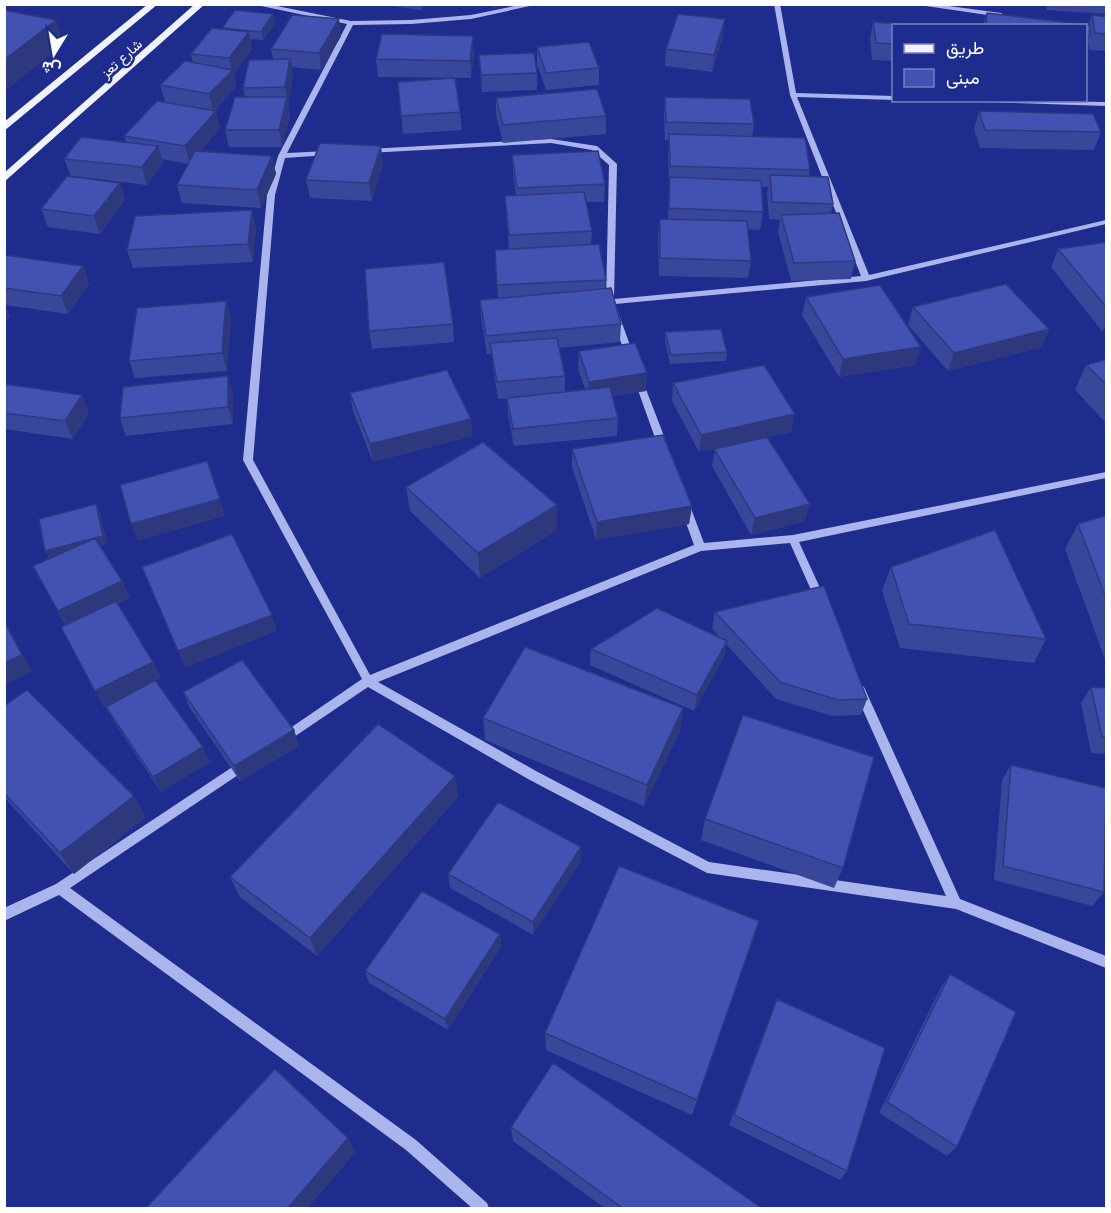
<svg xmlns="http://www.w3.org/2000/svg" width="1111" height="1213" font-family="Inter,Vazirmatn,sans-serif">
<rect width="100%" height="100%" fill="#1d2c8d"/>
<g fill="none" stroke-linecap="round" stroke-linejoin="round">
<path fill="#aab4ed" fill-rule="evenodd" d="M252 4H267L351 21 411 20 471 15 524 4H539L471 19 411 24 353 25 287 153 328 151 332 153 328 155 285 158 275 195 253 460 370 675 694 545 680 506 685 502 690 506 704 543 793 535 1106 472V478L799 542 826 601 825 604H817L816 601 790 543 701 551 378 682 536 771 709 862 946 896 854 690 856 687 860 685 864 687 960 899 1106 956V968L956 909 707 873 528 779 368 687 288 741 284 743 280 741 278 738 280 735 362 679 243 460 267 195 278 156 347 24Z
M774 4H780L796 93 894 96V100L797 97 869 275 1106 220V224L866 281 615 304 634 356 630 359 626 356 606 302 609 165 592 150 551 143 368 153 364 151 368 149 551 139 597 146 617 164 614 299 861 276 790 95Z
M912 4H934L1001 13 1004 15 1001 17Z
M985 100 1106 102V106L988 102Z
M638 376 642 379 669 449 667 451H661L659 449 634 379Z
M243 760 247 761 249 765 247 769 70 888 416 1140 487 1203 489 1208H472L406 1150 59 895 4 921V908L56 884Z"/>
<path fill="#f0f2ff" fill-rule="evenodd" d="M148 4H158L4 131V122Z
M195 4H205L4 182V173Z"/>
</g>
<path fill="#38479a" d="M377 4H426L421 10Z
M1047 4H1107V14L1047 10Z
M987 13 1088 25 1092 15 1107 17V51L1089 50 1088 42 1086 48V26H983Z
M873 22 894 26V61L872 60 870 39Z
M275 23 263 40 250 39 252 49 234 74 236 87 214 111 220 128 200 151 272 156 276 174 261 208 182 203 177 185 188 164 162 159 163 163 147 185 71 176 64 159 126 142 124 136 187 106 165 102 160 85 193 63 191 54 222 29Z
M341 36 321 70 291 67 293 76 288 104 290 115 282 147H229L225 130 245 97 243 88 273 59 271 49Z
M723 36 712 72 665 66 666 49Z
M537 47 599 68V85L546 90 537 64Z
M474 53 471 78 378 77 376 59Z
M479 55 537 73V90L482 92Z
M398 82 460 112 462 130 403 134Z
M665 97 754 124 752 137 810 170 809 176 833 204 831 213 855 261 851 279 791 281 778 232 780 220 769 219 767 193 768 187H762L763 212 760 230 748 229 751 261 748 278 659 276 658 237 660 219H668L669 184 668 152 669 140H665L664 115Z
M496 98 606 116V134L503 143 496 115Z
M979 111 1101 132 1094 150 980 148 974 129Z
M512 155 605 184 604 202H586L592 231 591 245 606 280 605 289 621 324 620 342 559 348 565 376V391L585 389 578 369 579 351 646 391 612 396 618 418 617 436 514 446 508 415 507 399H498L491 354H487L481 318 480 300 498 298 495 250 509 249 506 213 505 196 516 195 513 173Z
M383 164 372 201 310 198 306 180Z
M120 183 125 200 100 234 48 227 41 209Z
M256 227 253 262 133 268 127 250Z
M1107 242V330L1102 331 1051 267 1058 249Z
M4 255 83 266 89 284 68 314 5 305 10 316 4 324Z
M806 297 915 365 839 377 802 315Z
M226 301 231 319 227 371 135 378 129 361Z
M913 307 1049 329 1042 347 948 371 908 325Z
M453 324 454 342 372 349 369 331Z
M665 332 727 352 726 361 670 364 665 341Z
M1107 359V424L1075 390 1086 365Z
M228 376 233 394V424L126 436 120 418Z
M673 383 791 432 767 437 805 521 751 535 712 466 715 449 699 452 672 401Z
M4 384 89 413 73 439 4 429Z
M350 393 471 419 472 436 373 462 353 411Z
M572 449 692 506 689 524 596 540 572 467Z
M406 487 557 505V530L480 578 410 511Z
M96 504 100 513 107 544 100 546 122 581 130 598 118 604 153 662 161 678 155 681 210 762 161 792 115 723 106 707 132 693 104 707 65 625 33 566 49 559Z
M1107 515V665L1065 549 1078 524Z
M891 567 1046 639 1034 663 900 648 882 591Z
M715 612 867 699 861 715 832 716 776 699 726 644 724 657 694 711 590 665 591 649 720 638 712 628Z
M1091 687 1107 688V754L1091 753 1081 703Z
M183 692 294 730 299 746 240 781 190 708Z
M4 706 134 796 146 817 74 874 4 797Z
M683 708 680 731 644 806 485 740 483 718Z
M1011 765 1104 892 1092 906 994 880 1002 780Z
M455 776 458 797 317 956 240 897 230 877Z
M705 819 843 868 834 888 701 840Z
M581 847V861L533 935 450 888 448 874Z
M500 934 501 947 448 1030 369 983 365 971Z
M753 940 692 1115 546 1050 545 1033Z
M950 974 957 1147 947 1156 879 1113 941 987Z
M772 1011 847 1171 840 1180 729 1125Z
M511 1127 763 1209H606L513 1141Z"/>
<path fill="#2e397d" d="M421 4H426L421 10Z
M492 4H509L492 9Z
M273 14 275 23 263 40 261 32Z
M339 19 341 36 321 70 319 53Z
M725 19 723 36 712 72 714 55Z
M56 20 64 44 4 92V60Z
M249 32 252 49 234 74 236 87 213 111 209 94 232 71 229 58Z
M473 36 474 53 471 78 470 61Z
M290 59 293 76 288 104 290 115 282 147 279 130 287 98 285 87Z
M216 111 220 128 190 164 185 146Z
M158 146 163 163 147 185 142 167Z
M381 146 383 164 372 201 369 183Z
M272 156 276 174 261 208 257 190Z
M120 183 125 200 100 234 94 216Z
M252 210 256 227 253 262 248 244Z
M83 266 89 284 68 314 61 296Z
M226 301 231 319 227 371 222 353Z
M4 304 10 316 4 324Z
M1107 322V330L1102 331Z
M1049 329 1042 347 948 371 954 353Z
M921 347 915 365 839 377 843 359Z
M647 373 646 391 588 399 589 382Z
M228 376 233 394V424L228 407Z
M82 395 89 413 73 439 65 421Z
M795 414 791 432 699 452 701 435Z
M471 419 472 436 373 462 370 444Z
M220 499 225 516 138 541 131 524Z
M96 504 100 513 107 544 50 560 45 551Z
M810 504 805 521 751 535 755 518Z
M557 505V530L480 578 478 553Z
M692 506 689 524 596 540 597 522Z
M122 581 130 598 67 628 58 611Z
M272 615 277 631 185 668 178 651Z
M4 617 32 672 4 685Z
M727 641 724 657 694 711 697 695Z
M153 662 161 678 104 707 95 691Z
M683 708 680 731 644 806 647 785Z
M294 730 299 746 240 781 234 766Z
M203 747 210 762 161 792 153 777Z
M455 776 458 797 317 956 310 938Z
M134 796 146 817 74 874 60 853Z
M581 847V861L533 935V922Z
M500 934 501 947 448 1030 445 1019Z
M348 1138 356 1152 307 1209H287Z"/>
<path fill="#4152b3" stroke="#2e397d" stroke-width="1.5" d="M4 10 56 20 4 60Z
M235 10 273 14 261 32 222 28Z
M987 13 1090 25V36L1086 35V26H1002L986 24Z
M678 14 725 19 714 55 666 49Z
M292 15 339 19 319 53 271 49Z
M1092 15 1107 17V34L1095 33Z
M873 22 921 25V26H894V44L876 43Z
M212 28 249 32 229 58 191 54Z
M382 34 473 36 470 61 376 59Z
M589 42 599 68 546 73 537 47Z
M534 53 537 73 481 75 479 55Z
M290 59 285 87 243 88 249 60Z
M185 61 233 70 209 94 160 85Z
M455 78 460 112 401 116 398 82Z
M597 89 606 116 503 125 496 98Z
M235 97H287L279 130H225Z
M665 97 750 99 754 124 666 122Z
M157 101 216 111 185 146 124 136Z
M979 111 1093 114 1101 132 985 130Z
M669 134 805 138 810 170 670 166Z
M81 137 158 146 142 167 64 159Z
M320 143 381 146 369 183 306 180Z
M195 151 272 156 257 190 177 185Z
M598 151 605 184 517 188 512 155Z
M770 175 828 177 833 204 772 202Z
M67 176 120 183 94 216 41 209Z
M670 177 761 181 763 212 669 208Z
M584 192 592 231 509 235 505 196Z
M252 210 248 244 127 250 135 216Z
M839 213 855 261 794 263 781 215Z
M660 219 747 221 751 261 660 258Z
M1107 242V308L1058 249Z
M599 244 606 280 497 285 495 250Z
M4 255 83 266 61 296 4 288Z
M444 262 453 324 369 331 365 269Z
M1006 284 1049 329 954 353 913 307Z
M880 285 921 347 843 359 806 297Z
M611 288 621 324 486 336 480 300Z
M226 301 222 353 129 361 137 308Z
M721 329 727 352 671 355 665 332Z
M557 338 565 376 497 382 490 343Z
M635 343 647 373 589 382 579 351Z
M1107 359V385L1086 365Z
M764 365 795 414 701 435 673 383Z
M447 370 471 419 370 444 350 393Z
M228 376V407L120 418 123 387Z
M4 384 82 395 65 421 4 413Z
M610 387 618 418 513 429 507 398Z
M663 435 692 506 597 522 572 449Z
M767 437 810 504 755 518 714 449Z
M483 442 557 505 478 553 406 487Z
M207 461 220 499 131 524 120 485Z
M96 504 103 536 45 551 39 519Z
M1107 515V601L1078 524Z
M995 530 1046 639 909 624 891 567Z
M232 534 272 615 178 651 142 567Z
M95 538 122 581 58 611 33 566Z
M824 586 867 699 838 700 780 682 715 612Z
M116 601 153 662 95 691 61 627Z
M657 608 727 641 697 695 591 649Z
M4 621 22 655 4 663Z
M525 647 683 708 647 785 483 718Z
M242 660 294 730 234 766 183 692Z
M155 680 203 747 153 777 106 707Z
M1091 687 1107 688V738L1102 737Z
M27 690 134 796 60 853 4 793V706Z
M743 715 874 757 843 868 705 819Z
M378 724 455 776 310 938 230 877Z
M1011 765 1106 788 1104 892 1003 866Z
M498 802 581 847 533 922 448 874Z
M619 866 759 921 697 1100 545 1033Z
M422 891 500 934 445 1019 365 971Z
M950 974 1016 1012 957 1147 887 1102Z
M777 999 885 1048 847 1171 734 1115Z
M553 1063 763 1209H624L511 1127Z
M275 1069 348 1138 287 1209H145Z"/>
<g text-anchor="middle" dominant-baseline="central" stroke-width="5" stroke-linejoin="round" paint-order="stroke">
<g font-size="14" fill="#fff" stroke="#1d2c8d">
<text transform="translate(121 58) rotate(-42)">شارع تعز</text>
</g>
</g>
<rect width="1111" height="1213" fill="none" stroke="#ffffff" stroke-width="12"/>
<rect x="892" y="24" width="195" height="78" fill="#1d2c8d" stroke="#7780bb" stroke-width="1.5"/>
<rect x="904" y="44" width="30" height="9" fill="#f0f2ff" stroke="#7780bb" stroke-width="1.5"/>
<text x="946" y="54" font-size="18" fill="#ffffff">طريق</text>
<rect x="904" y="69" width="30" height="18" fill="#4152b3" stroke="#7780bb" stroke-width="1.5"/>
<text x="946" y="84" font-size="18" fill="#ffffff">مبنى</text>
<g transform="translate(54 54) rotate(191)" stroke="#1d2c8d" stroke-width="4.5" paint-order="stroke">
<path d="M0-4.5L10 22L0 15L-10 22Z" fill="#ffffff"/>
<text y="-9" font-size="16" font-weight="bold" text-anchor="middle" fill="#ffffff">ش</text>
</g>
</svg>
